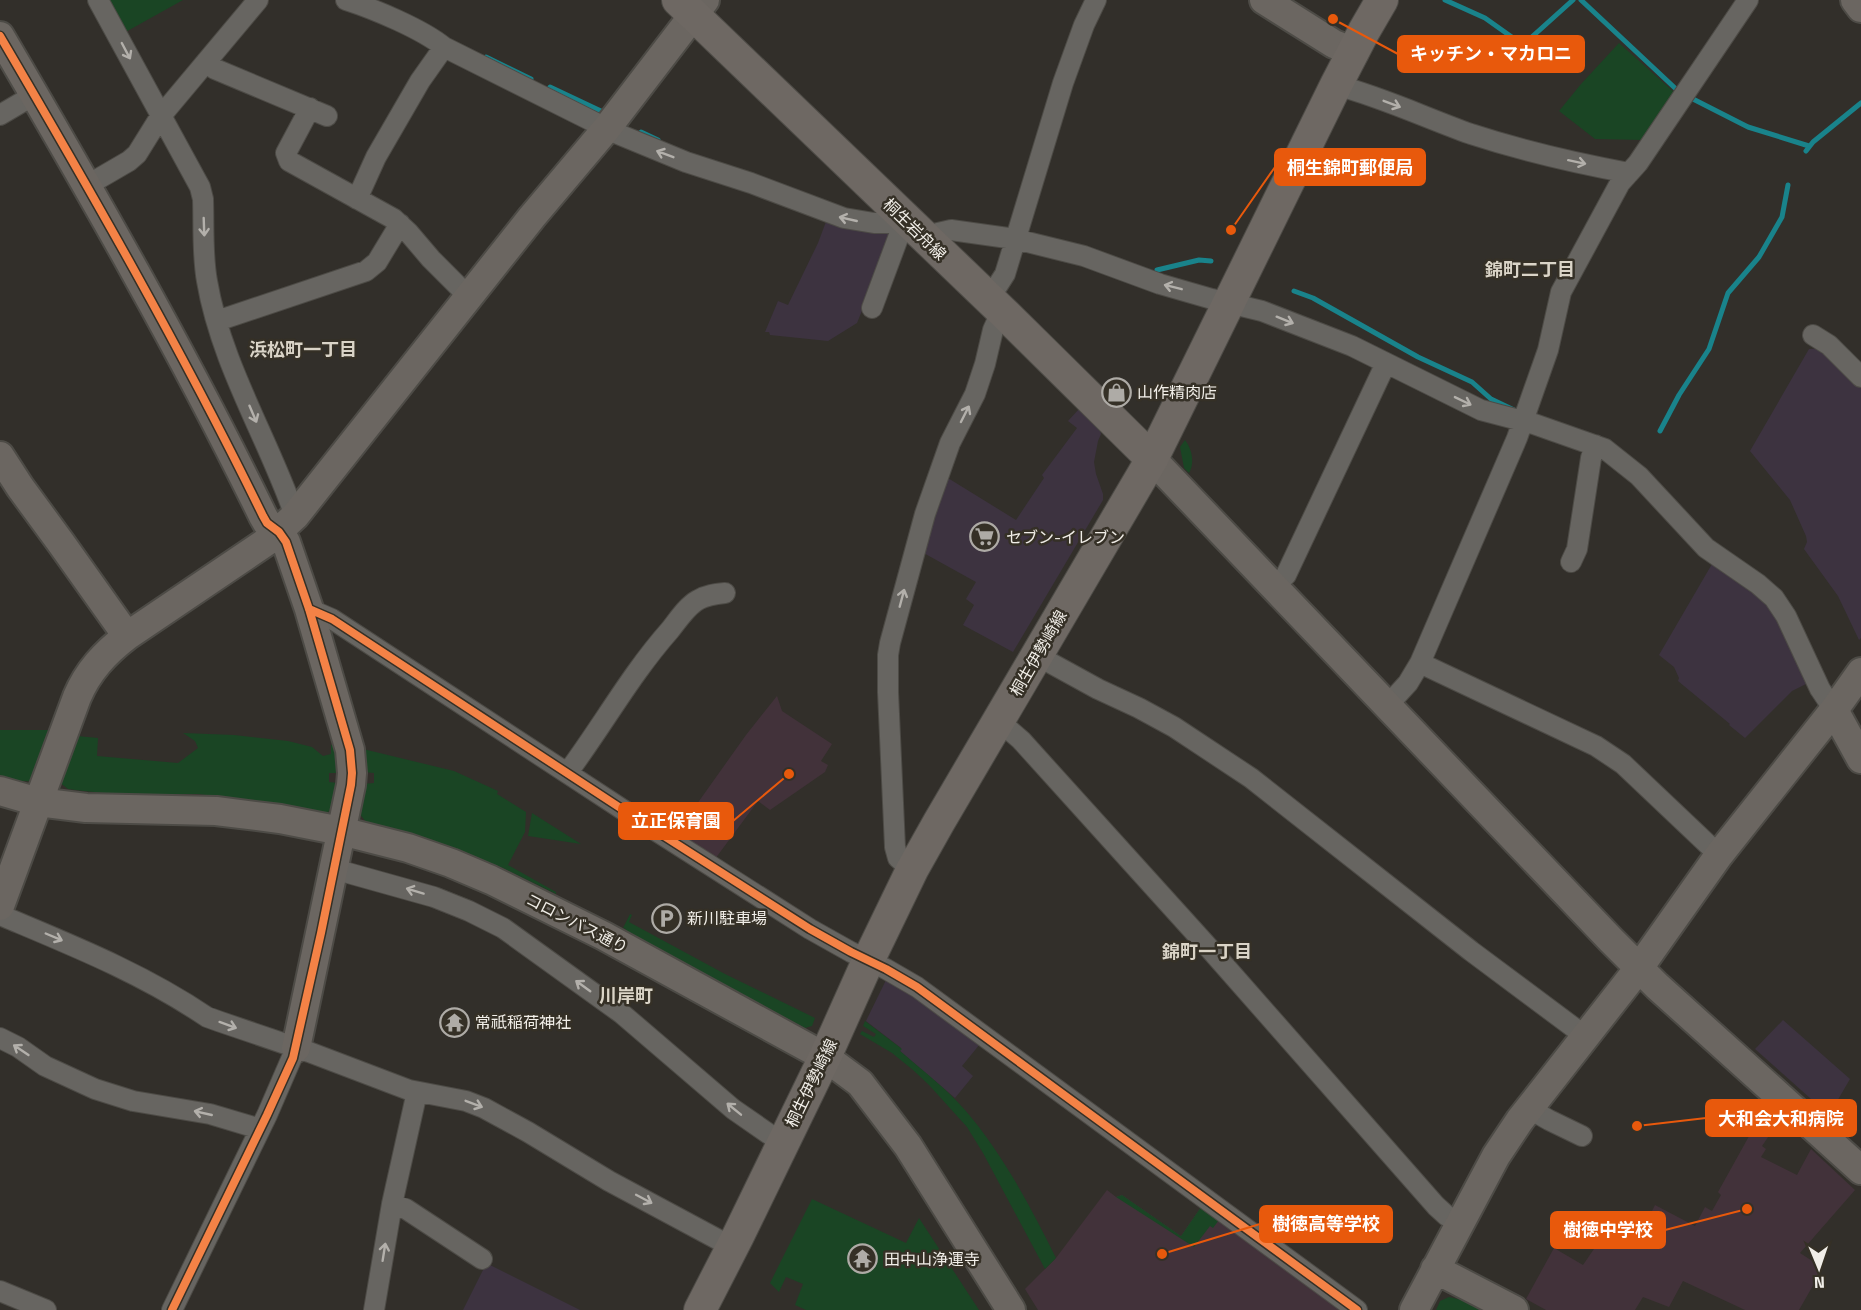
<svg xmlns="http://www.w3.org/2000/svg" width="1861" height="1310" font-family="'Titillium Web','Noto Sans JP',sans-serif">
<rect width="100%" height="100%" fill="#322f2a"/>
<path fill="#3d3340" d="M827 219 837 223 893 234 857 323 828 341 770 335 769 332H765L778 301 788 305 818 243Z
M1826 348 1861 383V638L1859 640 1838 596 1804 549 1807 542 1806 536 1790 500 1750 451 1809 349Z
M1079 409 1093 421 1092 423 1100 430 1101 434 1098 441 1094 462 1096 474 1103 494V500L1013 652 963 625 974 605 966 599 976 582 920 551 943 475 1016 520 1044 478 1042 475 1077 428 1068 421Z
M1718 563 1766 597 1808 683 1792 691 1745 738 1729 725 1730 724 1678 681 1679 678 1674 667 1659 655 1712 564Z
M887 978 905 988 980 1044 962 1066 973 1076 955 1098 900 1051 901 1048 866 1021Z
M1783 1020 1850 1079 1829 1115 1755 1049Z
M488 1264 580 1310H463L485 1266Z"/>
<path fill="#42323a" d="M777 696 782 711 832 744 821 761 828 765 825 772 770 810 758 801 715 859 677 835V832L746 735Z
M1767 1110 1779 1121 1762 1146 1766 1149 1761 1157 1797 1175 1811 1149 1855 1190 1800 1253 1823 1268 1799 1310H1745L1683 1281 1669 1307 1643 1297 1635 1310H1546L1526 1299 1554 1248 1583 1265 1609 1227 1642 1231 1655 1205 1695 1226 1705 1207 1712 1211 1721 1195 1718 1192 1763 1111Z
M1107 1190 1116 1197 1122 1195 1181 1236 1201 1207 1341 1310H1038L1025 1289 1056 1258Z"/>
<path fill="#1a4524" d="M104 0H183L122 34Z
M1619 43 1675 93 1644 140 1595 139 1559 111 1581 84Z
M1185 440C1192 449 1195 463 1189 473L1184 468 1180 447Z
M0 730H49L45 744 77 736 98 738 97 756 178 763 198 748 195 741 183 733 234 735 288 741 312 747 323 756 331 754V745L337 743 340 773H329V782L338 783 334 808 326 813 271 803 198 794H114L84 791 68 789 59 782 20 781 2 777 0 776Z
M363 749 454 771 498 791 497 794 526 812 525 832 508 865 556 892V894L503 868 440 844 366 822 359 813 363 784 374 783V773L364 772Z
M532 813 581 844 528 836Z
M630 914 632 915 629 922 725 974 815 1018 812 1026 805 1028 625 932 626 929 623 928Z
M865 1021 902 1049 900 1051C922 1070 946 1088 965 1110 1001 1151 1032 1209 1056 1258L1045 1269 983 1153 967 1127 929 1085 913 1070 892 1053 860 1034 862 1031 874 1037 876 1034 863 1026Z
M1122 1195 1181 1236 1201 1207 1219 1220 1213 1228 1210 1226 1194 1247 1116 1197Z
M812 1199 906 1243 919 1218 979 1310H806L795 1305 803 1284 786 1277 779 1292 770 1283Z
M1449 1297 1462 1300 1480 1310H1436L1440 1301Z"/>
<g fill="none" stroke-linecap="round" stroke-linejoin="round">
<path stroke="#19838b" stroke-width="5" d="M1445 0 1485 18 1523 45 1573 0
M1581 0 1676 89
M486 57 531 79
M550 87 603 112
M1691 98 1748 127 1809 146
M641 132 658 140
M1806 151 1813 142 1861 103
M1157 270 1199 260 1211 261
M1294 291 1313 298 1418 357 1472 382 1491 399 1514 410
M1660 431 1679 395 1709 349 1728 293 1759 257 1782 217 1788 185"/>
<defs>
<path id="street" d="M98 0 200 187 203 199C204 225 202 254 207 281 221 364 268 438 295 516
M346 0C374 9 422 29 444 47L618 134 686 162 751 183 844 218 874 223H894L906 221
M206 62 215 69 327 116
M1336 85C1382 97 1426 118 1471 134 1523 151 1575 163 1629 173
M310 108 286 153 289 161 394 219 408 232 431 259 469 297
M0 115 34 95
M86 186 129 161 137 154 160 117 258 0
M357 199 376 157 420 81 444 47
M927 240 938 233 951 230 1015 239 1084 256 1160 284 1212 299 1262 311 1352 346 1481 410 1534 424 1605 449 1639 476 1706 548 1758 584 1774 598 1786 616 1820 689 1834 710
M987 297 998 285 1005 274 1063 83 1084 25 1096 0
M872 308 901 230 906 221
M217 321 366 271 377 262 400 224
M1813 335 1829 345 1861 377
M1571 562 1577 549 1591 458 1595 445
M1274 587 1286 575 1386 363
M309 609 332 619 628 813 810 929 851 952 886 969 917 987 1357 1310
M1036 655 1098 689 1139 708 1174 727 1251 778 1471 951 1585 1036
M1420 663 1596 746 1623 764 1719 855
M1387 706 1408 683 1420 663 1517 438 1548 350 1561 292 1620 183 1638 163 1748 0
M999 721 1021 740 1209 948 1436 1206 1447 1216 1460 1223
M568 772C603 725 631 674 670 630 678 620 687 606 698 600 706 595 715 594 725 593
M334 869 434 897 469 911 503 928 621 1013 733 1109 782 1143
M912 870 898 858 895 847 888 692V655L890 643 925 514 950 443 975 394 985 364 993 330 998 319 1004 313
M0 915C71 945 142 973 207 1017L218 1021 309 1052 409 1090 466 1101 484 1108 528 1132 609 1181 732 1247
M0 1038 18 1047 45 1066 95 1089 133 1101 210 1114 260 1129
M1528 1108 1549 1120 1582 1136
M392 1204 406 1209 482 1259
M0 1291 46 1310
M172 1310 267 1115 296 1048
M374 1310 392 1204 417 1092"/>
<path id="secondary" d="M1264 0 1334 44 1354 52
M1855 0 1861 8
M0 36C92 193 183 352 263 516L267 523 279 532 286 542 309 609 350 750 352 773 351 785 296 1048
M0 456 20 487 61 543 127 636
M1152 459 1611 940 1657 986 1861 1170
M1834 710 1861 759
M0 791 38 802 86 808 216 811 280 819 341 831 408 848 451 863 491 880 604 936 825 1057 860 1083 908 1146 1011 1310
M0 906 77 697C88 671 105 653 127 636L269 540 295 516 532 217 607 128 705 0
M1435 1269 1514 1310
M1414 1310 1496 1156 1520 1120 1639 968 1719 855 1834 710 1861 672"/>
<path id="primary" d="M678 0 1004 313 1152 459
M700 1310 738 1236 825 1057 868 961 912 870 939 822 1152 459 1336 85 1364 31 1382 0"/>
</defs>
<use href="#street" stroke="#4d4b46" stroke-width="22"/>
<use href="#secondary" stroke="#4d4b46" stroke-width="32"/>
<use href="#primary" stroke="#4d4b46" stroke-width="34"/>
<use href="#street" stroke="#676561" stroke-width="20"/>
<use href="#secondary" stroke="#6b6661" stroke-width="28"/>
<use href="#primary" stroke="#6e6863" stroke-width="32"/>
<defs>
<path id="cycleway" d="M0 36C92 193 183 352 263 516L267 523 279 532 286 542 309 609 350 750 352 773 351 785 321 933 293 1058 267 1115 172 1310
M309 609 332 619 628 813 810 929 851 952 886 969 917 987 1357 1310"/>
</defs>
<use href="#cycleway" stroke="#353026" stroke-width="11"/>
<use href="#cycleway" stroke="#f48246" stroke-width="8"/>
</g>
<defs><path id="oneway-shaft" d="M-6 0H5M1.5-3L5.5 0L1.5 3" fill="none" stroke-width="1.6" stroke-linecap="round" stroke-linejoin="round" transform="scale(1.5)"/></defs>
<g stroke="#b3b0ab">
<use href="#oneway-shaft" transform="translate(126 51) rotate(62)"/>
<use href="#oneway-shaft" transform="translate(1392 104) rotate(21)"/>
<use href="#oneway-shaft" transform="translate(665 154) rotate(-159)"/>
<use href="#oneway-shaft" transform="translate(1577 162) rotate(12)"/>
<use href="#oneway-shaft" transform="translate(848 219) rotate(-167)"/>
<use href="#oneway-shaft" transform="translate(204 227) rotate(88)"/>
<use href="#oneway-shaft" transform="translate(1173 287) rotate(-166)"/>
<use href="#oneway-shaft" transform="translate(1285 320) rotate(22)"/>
<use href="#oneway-shaft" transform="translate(1463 401) rotate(26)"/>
<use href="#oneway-shaft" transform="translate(253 414) rotate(67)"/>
<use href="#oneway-shaft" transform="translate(965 414) rotate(-63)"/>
<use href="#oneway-shaft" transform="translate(902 598) rotate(-75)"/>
<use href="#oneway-shaft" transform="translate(415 891) rotate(-163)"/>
<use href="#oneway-shaft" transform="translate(54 937) rotate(23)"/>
<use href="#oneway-shaft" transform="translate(583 986) rotate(-144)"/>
<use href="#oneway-shaft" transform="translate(228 1025) rotate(20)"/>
<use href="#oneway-shaft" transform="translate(21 1050) rotate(-146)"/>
<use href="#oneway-shaft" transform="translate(474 1104) rotate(21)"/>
<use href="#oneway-shaft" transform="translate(734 1109) rotate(-141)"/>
<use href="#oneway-shaft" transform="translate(203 1113) rotate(-167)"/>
<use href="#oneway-shaft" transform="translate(644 1199) rotate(28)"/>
<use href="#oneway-shaft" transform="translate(384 1252) rotate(-81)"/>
</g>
<defs>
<symbol id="shop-ring" viewBox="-11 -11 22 22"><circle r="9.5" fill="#353026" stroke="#aeaba6" stroke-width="1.5"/><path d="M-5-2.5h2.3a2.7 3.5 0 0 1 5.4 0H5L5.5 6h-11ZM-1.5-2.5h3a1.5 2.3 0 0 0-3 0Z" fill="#aeaba6"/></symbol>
<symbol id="supermarket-ring" viewBox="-11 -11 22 22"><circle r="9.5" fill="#353026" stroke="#aeaba6" stroke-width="1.5"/><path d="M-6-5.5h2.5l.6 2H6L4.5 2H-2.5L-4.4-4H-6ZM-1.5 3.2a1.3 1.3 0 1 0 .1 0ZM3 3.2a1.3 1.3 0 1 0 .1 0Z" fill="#aeaba6"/></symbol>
<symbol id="parking-ring" viewBox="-11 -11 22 22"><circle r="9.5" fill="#353026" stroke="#aeaba6" stroke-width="1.5"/><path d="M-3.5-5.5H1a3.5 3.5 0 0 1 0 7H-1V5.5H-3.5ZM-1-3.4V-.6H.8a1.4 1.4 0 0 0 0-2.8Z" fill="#aeaba6"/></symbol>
<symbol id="temple-ring" viewBox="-11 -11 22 22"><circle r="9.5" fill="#353026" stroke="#aeaba6" stroke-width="1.5"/><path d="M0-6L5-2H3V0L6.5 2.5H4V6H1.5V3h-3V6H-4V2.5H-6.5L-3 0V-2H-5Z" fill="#aeaba6"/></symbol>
</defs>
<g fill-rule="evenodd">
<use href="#shop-ring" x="1100" y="376" width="33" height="33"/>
<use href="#supermarket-ring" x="968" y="520" width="33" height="33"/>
<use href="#parking-ring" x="650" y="902" width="33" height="33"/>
<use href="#temple-ring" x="438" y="1006" width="33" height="33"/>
<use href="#temple-ring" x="846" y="1242" width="33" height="33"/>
</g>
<g text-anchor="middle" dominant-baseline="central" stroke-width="5" stroke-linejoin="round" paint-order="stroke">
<g font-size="16" fill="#f1eee8" stroke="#353026">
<text transform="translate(915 229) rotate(44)">桐生岩舟線</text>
<text transform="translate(1038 653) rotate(-60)">桐生伊勢崎線</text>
<text transform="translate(577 923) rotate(27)">コロンバス通り</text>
<text transform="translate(811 1083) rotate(-64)">桐生伊勢崎線</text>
</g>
<g font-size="16" fill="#f1eee8" stroke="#353026" text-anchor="start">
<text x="1137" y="392">山作精肉店</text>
<text x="1006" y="537">セブン-イレブン</text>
<text x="687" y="918">新川駐車場</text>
<text x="475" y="1022">常祇稲荷神社</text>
<text x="884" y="1259">田中山浄運寺</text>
</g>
<g font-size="18" font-weight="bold" fill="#dad4c7" stroke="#353026">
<text x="1530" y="269">錦町二丁目</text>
<text x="303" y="349">浜松町一丁目</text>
<text x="1207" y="951">錦町一丁目</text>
<text x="626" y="995">川岸町</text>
</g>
</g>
<path fill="none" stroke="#e8590c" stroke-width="2" d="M1333 19L1398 54M1231 230L1275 167M789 774L733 821M1637 1126L1706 1118M1162 1254L1260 1224M1747 1209L1665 1230"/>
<g fill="#e8590c" stroke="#353026" stroke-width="2">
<circle cx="1333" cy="19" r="6"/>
<circle cx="1231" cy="230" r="6"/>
<circle cx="789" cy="774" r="6"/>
<circle cx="1637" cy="1126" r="6"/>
<circle cx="1162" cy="1254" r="6"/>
<circle cx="1747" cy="1209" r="6"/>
</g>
<g fill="#e8590c" stroke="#e8590c" stroke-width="2">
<rect x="1398" y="36" width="186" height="36" rx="6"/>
<rect x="1275" y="149" width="150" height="36" rx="6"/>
<rect x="619" y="803" width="114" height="36" rx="6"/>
<rect x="1706" y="1100" width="150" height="36" rx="6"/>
<rect x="1260" y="1206" width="132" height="36" rx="6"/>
<rect x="1551" y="1212" width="114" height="36" rx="6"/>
</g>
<g font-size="18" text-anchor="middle" font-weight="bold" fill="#fff">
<text x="1491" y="60">キッチン・マカロニ</text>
<text x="1350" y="174">桐生錦町郵便局</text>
<text x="676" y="827">立正保育園</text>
<text x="1781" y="1125">大和会大和病院</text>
<text x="1326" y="1230">樹徳高等学校</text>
<text x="1608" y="1236">樹徳中学校</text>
</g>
<g transform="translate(1819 1268) rotate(178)" stroke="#353026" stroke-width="4.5" paint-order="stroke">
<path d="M0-4.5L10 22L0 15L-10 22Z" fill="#f1eee8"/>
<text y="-9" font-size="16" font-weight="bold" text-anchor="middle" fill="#f1eee8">N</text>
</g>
</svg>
